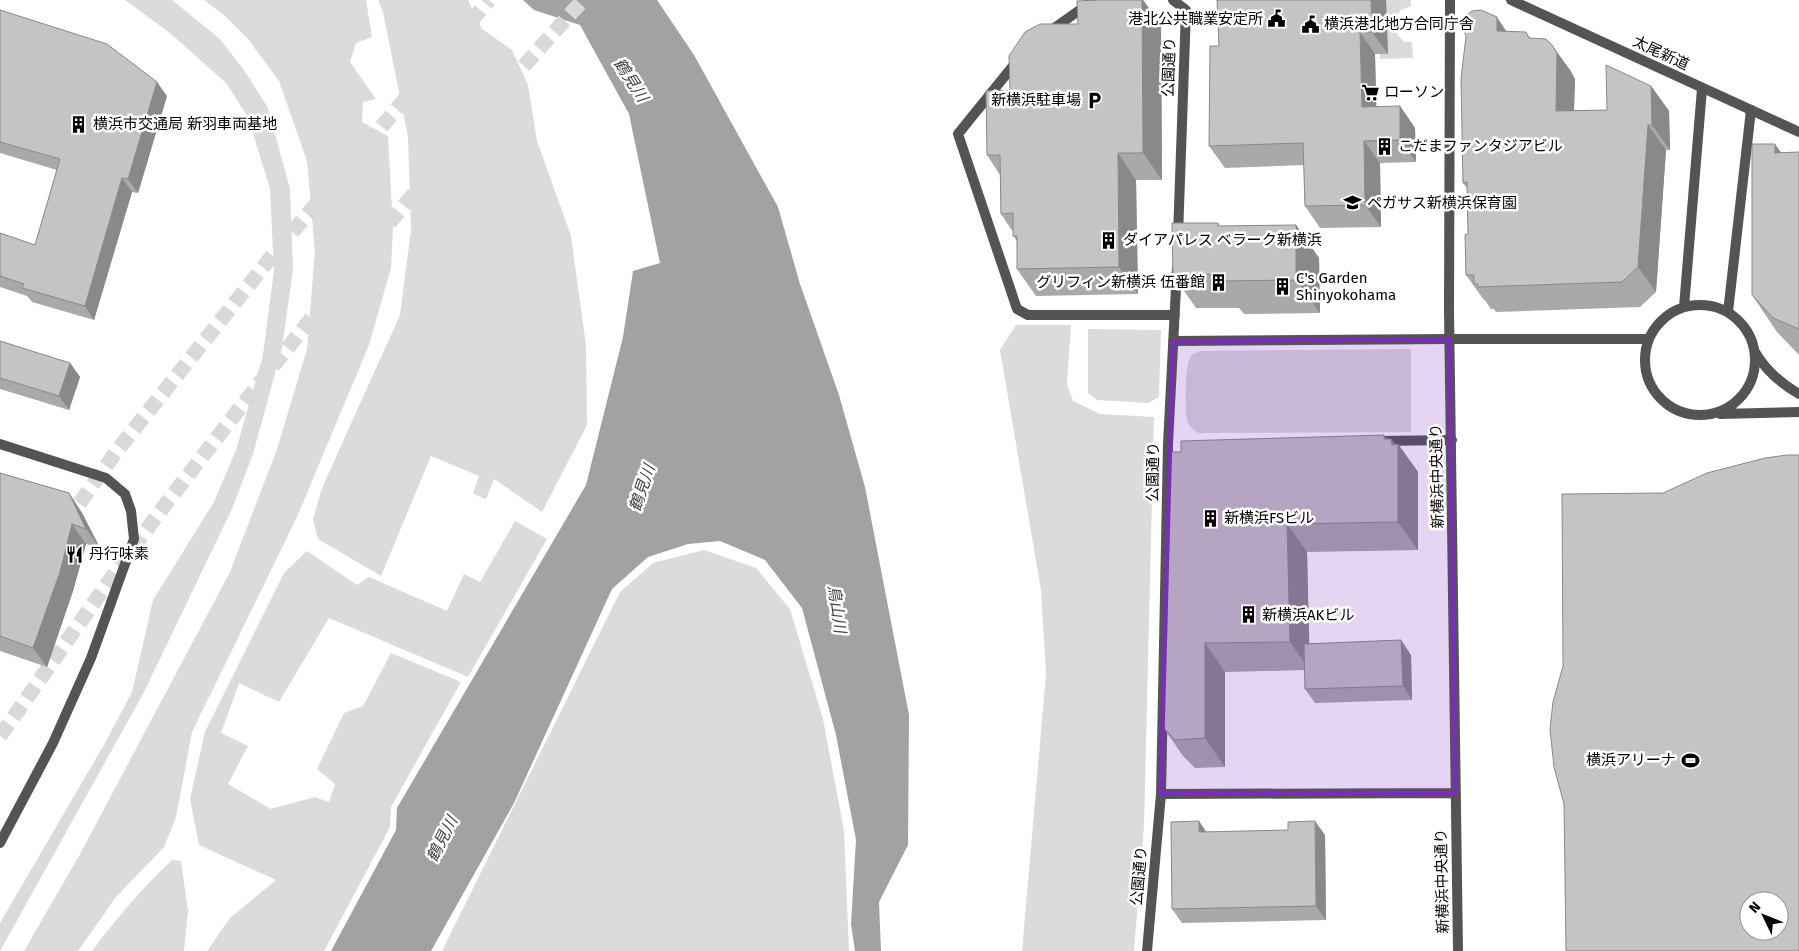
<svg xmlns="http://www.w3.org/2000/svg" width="1799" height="951" font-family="'Fira Sans','Noto Sans JP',sans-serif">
<rect width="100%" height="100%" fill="#fff"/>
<path fill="#dbdbdb" d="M125 0H172L220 39 244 70 268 108 290 189 293 269 282 348 253 454 232 509 143 694 0 951V923L105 743 132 692 153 600 214 502 236 450 263 355 274 270 270 189 248 117 226 83 170 33Z
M204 0H366L372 37 356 43 350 62 376 99 363 102 362 122 388 136 393 228 391 268 369 345 297 517 192 732 176 817 164 847 116 897 78 951H24L79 856 230 572 277 449 307 349 315 251 307 161 279 81 248 39 225 16Z
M378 0H468L482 29 512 50 528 85 537 141 571 236 586 346 587 425 542 512 494 479 486 499 473 494 479 476 431 456 381 576 318 539 313 519 322 488 400 315 411 230 408 137 383 12Z
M1386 0H1411V6L1401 10 1394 19H1386Z
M1387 29H1393L1404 42H1412L1413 58 1380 59V54H1388Z
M1016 325H1071L1067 384 1073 401 1100 414 1154 417 1144 826 1134 951H1022L1046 674 1041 590 1000 350Z
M1088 329 1161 330 1159 397 1148 403 1097 400 1088 393Z
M1411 349V432L1199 433C1195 431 1190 427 1188 423 1184 414 1185 363 1191 356 1193 353 1198 352 1201 351Z
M515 521 547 539 468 677 329 618 279 702 239 683 221 733 248 746 228 784 271 809 315 797 329 802 335 784 317 769 344 713 363 706 391 653 461 682 391 807 390 827 324 951H207L230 918 276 880 199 845 190 799 205 732 284 573 307 551 357 585 369 577 447 611 464 574 480 582Z
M704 550 756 568 790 609 823 719 844 831 849 951H442L620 592 653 563Z
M172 860 181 861 188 911 184 951H92C116 919 142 888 172 860Z"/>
<path fill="#a2a2a2" d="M523 0H657L694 55 778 207 800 284 839 395 865 487 909 715 908 845 879 902 881 951H855L851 924 856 840 836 735 802 608 765 560 720 541 688 544 648 557 612 589 514 803 431 951H331L396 830 397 808 586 485 623 337 633 271 660 263 629 114 580 25 534 10Z"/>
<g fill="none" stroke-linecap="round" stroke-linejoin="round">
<path stroke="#d9d9d9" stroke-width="15" stroke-dasharray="15 8" stroke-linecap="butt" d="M66 522 119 448 272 256 489 0
M0 736C53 662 104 586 159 513 293 337 434 164 583 0"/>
<path stroke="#545454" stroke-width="10" d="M1173 0 1186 10 1178 236
M1050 31 1094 0
M1017 61 958 134 1017 309 1028 315H1175
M1645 360a55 55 0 1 1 110 0a55 55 0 1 1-110 0Z
M1684 307 1702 89
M1728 312 1751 110
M1173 341 1450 339
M1755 352C1766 371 1780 383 1799 394
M1720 414 1799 412
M1380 441 1452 440
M1147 951 1161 794 1168 444 1177 268"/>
<path stroke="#545454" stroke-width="10" d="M1450 0 1449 311 1458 951
M1511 0 1799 132
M1450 339H1648
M0 444 106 478 125 494 131 511 134 539 91 658 53 743 0 843
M1161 794 1456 793"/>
</g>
<path fill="#a9a9a9" d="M1098 0H1143L1161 25 1162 180H1136L1138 294 1036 296 1017 269V241L1013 236V232L1001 214 1000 175 987 155 1010 90 1078 24Z
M1217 0H1386L1388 54H1375L1376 107 1400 106 1415 128 1416 162 1380 163 1381 227 1320 228 1305 206 1304 165 1225 168 1209 146 1219 46Z
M0 10 167 96 138 193 132 192 94 320 32 302 27 296 0 287V233L35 245 57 170 0 153Z
M1507 32H1526L1530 38 1570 70 1575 79 1574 111 1607 110 1651 86 1669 111 1670 150H1666L1656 292 1640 307 1496 312 1494 309H1491L1485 300H1484L1466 275 1468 234 1467 188 1463 183 1466 36Z
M1781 152H1799V355L1777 332 1752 295Z
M1218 223 1220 226 1296 225 1319 258 1320 313 1244 314 1239 308H1196L1173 275Z
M0 341 70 363 80 377 69 410 0 389Z
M1384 435 1386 439H1391L1395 444H1398L1418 472V550L1307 552 1309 644 1411 655 1412 700 1315 703 1305 689V670L1225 672V767L1195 768 1183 756 1163 727 1181 452Z
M0 473 69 493 82 513 100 548 86 544 73 591 47 667 0 651Z
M1199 821 1206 832 1325 835 1326 920 1182 923 1172 909Z"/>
<path fill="#898989" d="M1142 0H1143L1161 25 1162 180 1143 153Z
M1371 0H1386L1388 54 1372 32Z
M1497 17 1514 43 1497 31Z
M1360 32 1375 54 1377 129 1362 107Z
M1552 45 1570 70 1575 79 1573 136 1556 111Z
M157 82 167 96 138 193 128 179Z
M1651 86 1669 111 1670 150 1652 125Z
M1400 106 1415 128 1416 162 1400 140Z
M1648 125 1666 150 1656 292 1638 267Z
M1364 141 1380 163 1381 227 1365 205Z
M1775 144 1799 178 1775 153Z
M1118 153 1136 180 1138 294 1119 267Z
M122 178 132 192 94 320 85 306Z
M1296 225 1319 258 1320 313 1296 280Z
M70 363 80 377 69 410 59 396Z
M1384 435 1398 456 1392 445 1391 439 1398 449V444L1418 472V550L1398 522Z
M69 493 82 513 100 548 86 529Z
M72 524 86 544 73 591 47 667 33 648Z
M1287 524 1307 552 1310 670 1290 642Z
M1401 640 1411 655 1412 700 1403 686Z
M1205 643 1225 672V767L1205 738Z
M1199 821 1209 836 1199 832Z
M1315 821 1325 835 1326 920 1316 906Z"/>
<path fill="#c4c4c4" stroke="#898989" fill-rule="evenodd" d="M1098 0H1142L1143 153H1118L1119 267 1017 269V236H1013V213L1001 214 1000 155H987L986 91 1010 90 1009 56 1025 32 1040 24H1078L1077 1Z
M1217 0H1371L1372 32H1360L1362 107 1400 106V140L1364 141 1365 205 1305 206 1303 143 1209 146 1210 46H1219Z
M0 10 107 44 157 82 128 179 122 178 85 306 22 288 24 284 0 276V233L35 245 60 159 0 142Z
M1481 10 1497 17V31L1526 32 1529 38 1546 39 1552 45 1557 53 1556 111 1607 110 1606 65 1651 86 1652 125H1648L1638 267 1622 282 1478 287V284H1474V275H1466L1465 235 1468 234 1467 182 1463 183 1461 79 1466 36 1462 27 1464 17 1472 11Z
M1752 144H1775V153L1799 152V329L1773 318 1752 295Z
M1172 223H1218V226L1296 225V280L1221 281V274L1173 275Z
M0 341 70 363 59 396 0 378Z
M1384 435V439H1391L1392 445 1398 444V522L1287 524 1290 642 1205 643V738L1175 740 1163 727 1171 452H1181V441Z
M1787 455H1799V951H1566L1564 804 1554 767 1550 729 1553 702 1563 666 1562 494 1663 493 1707 473 1765 458ZM1749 901H1779V931H1749Z
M0 473 69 493 86 529 72 524 60 572 33 648 0 636Z
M1401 640 1403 686 1305 689 1304 644Z
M1199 821V832L1288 830V822L1315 821 1316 906 1172 909 1171 822Z"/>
<path fill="#7b2cbf" fill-opacity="0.2" stroke="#7b2cbf" stroke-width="4" stroke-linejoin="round" d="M1450 339 1456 793 1161 794 1173 341Z"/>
<defs>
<symbol id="civic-bare" viewBox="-9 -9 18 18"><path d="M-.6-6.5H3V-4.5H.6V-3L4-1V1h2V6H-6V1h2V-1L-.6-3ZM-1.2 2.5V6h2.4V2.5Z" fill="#000" stroke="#fff" stroke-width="2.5" paint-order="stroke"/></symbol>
<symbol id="supermarket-bare" viewBox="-9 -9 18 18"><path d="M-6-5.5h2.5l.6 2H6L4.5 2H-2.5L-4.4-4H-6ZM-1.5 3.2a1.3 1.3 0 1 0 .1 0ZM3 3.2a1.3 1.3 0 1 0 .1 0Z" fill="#000" stroke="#fff" stroke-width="2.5" paint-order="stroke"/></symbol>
<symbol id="parking-bare" viewBox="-9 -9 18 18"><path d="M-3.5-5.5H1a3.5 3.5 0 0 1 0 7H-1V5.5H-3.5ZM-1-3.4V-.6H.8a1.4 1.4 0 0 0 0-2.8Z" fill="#000" stroke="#fff" stroke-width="2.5" paint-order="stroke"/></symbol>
<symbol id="building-bare" viewBox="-9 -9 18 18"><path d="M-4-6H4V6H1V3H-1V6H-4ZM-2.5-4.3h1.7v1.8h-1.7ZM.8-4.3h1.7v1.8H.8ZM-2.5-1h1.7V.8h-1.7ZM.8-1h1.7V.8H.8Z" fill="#000" stroke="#fff" stroke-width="2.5" paint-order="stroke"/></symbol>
<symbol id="school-bare" viewBox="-9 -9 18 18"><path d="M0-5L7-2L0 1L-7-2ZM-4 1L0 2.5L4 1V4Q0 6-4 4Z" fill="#000" stroke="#fff" stroke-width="2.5" paint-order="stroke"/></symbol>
<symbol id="restaurant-bare" viewBox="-9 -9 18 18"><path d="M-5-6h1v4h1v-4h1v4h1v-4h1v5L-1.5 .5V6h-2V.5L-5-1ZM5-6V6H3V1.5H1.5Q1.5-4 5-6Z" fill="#000" stroke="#fff" stroke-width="2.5" paint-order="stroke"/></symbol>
<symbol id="stadium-bare" viewBox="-9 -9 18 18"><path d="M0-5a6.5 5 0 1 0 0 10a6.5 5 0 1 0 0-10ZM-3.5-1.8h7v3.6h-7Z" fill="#000" stroke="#fff" stroke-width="2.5" paint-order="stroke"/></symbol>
</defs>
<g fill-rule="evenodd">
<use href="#civic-bare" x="1264" y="6" width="25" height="25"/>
<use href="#civic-bare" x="1298" y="12" width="25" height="25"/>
<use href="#supermarket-bare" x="1358" y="80" width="25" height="25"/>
<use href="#parking-bare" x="1082" y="88" width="25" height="25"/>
<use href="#building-bare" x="66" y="112" width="25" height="25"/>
<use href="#building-bare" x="1372" y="134" width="25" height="25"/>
<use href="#school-bare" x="1340" y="190" width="25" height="25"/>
<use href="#building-bare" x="1096" y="228" width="25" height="25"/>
<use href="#building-bare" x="1206" y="270" width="25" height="25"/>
<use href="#building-bare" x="1270" y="274" width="25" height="25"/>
<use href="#building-bare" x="1198" y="506" width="25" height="25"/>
<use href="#restaurant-bare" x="62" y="542" width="25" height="25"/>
<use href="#building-bare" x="1236" y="602" width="25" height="25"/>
<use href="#stadium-bare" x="1678" y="748" width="25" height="25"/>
</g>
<g text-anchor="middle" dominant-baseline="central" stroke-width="5" stroke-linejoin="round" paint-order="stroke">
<g font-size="15" fill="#000" stroke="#fff" text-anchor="start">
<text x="1263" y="19" text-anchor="end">港北公共職業安定所</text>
<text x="1324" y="24">横浜港北地方合同庁舎</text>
<text x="1384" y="92">ローソン</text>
<text x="1081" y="100" text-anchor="end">新横浜駐車場</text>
<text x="93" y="124">横浜市交通局 新羽車両基地</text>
<text x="1398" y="146">こだまファンタジアビル</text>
<text x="1367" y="203">ペガサス新横浜保育園</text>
<text x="1123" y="240">ダイアパレス ベラーク新横浜</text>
<text x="1296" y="278">C's Garden<tspan x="1296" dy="17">Shinyokohama</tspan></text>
<text x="1205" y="282" text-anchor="end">グリフィン新横浜 伍番館</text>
<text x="1224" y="518">新横浜FSビル</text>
<text x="89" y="554">丹行味素</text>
<text x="1262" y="615">新横浜AKビル</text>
<text x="1676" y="760" text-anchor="end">横浜アリーナ</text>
</g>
<g font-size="15" fill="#000" stroke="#fff">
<text transform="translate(1661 53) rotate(25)">太尾新道</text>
<text transform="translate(1169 67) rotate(-88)">公園通り</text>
<text transform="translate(1153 472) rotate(-89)">公園通り</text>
<text transform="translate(1437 476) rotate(-91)">新横浜中央通り</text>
<text transform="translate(1139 876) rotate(-85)">公園通り</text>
<text transform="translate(1442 881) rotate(-91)">新横浜中央通り</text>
</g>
<g font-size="16" font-style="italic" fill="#434343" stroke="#fff">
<text transform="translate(631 80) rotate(57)">鶴見川</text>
<text transform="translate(642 488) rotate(-71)">鶴見川</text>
<text transform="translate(837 609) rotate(82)">鳥山川</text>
<text transform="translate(442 839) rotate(-63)">鶴見川</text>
</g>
</g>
<g transform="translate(1764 916) rotate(313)"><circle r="24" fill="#ffffff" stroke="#999999"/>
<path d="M0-4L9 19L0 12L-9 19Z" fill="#000000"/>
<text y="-8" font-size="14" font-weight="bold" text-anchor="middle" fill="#000000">N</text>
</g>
</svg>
